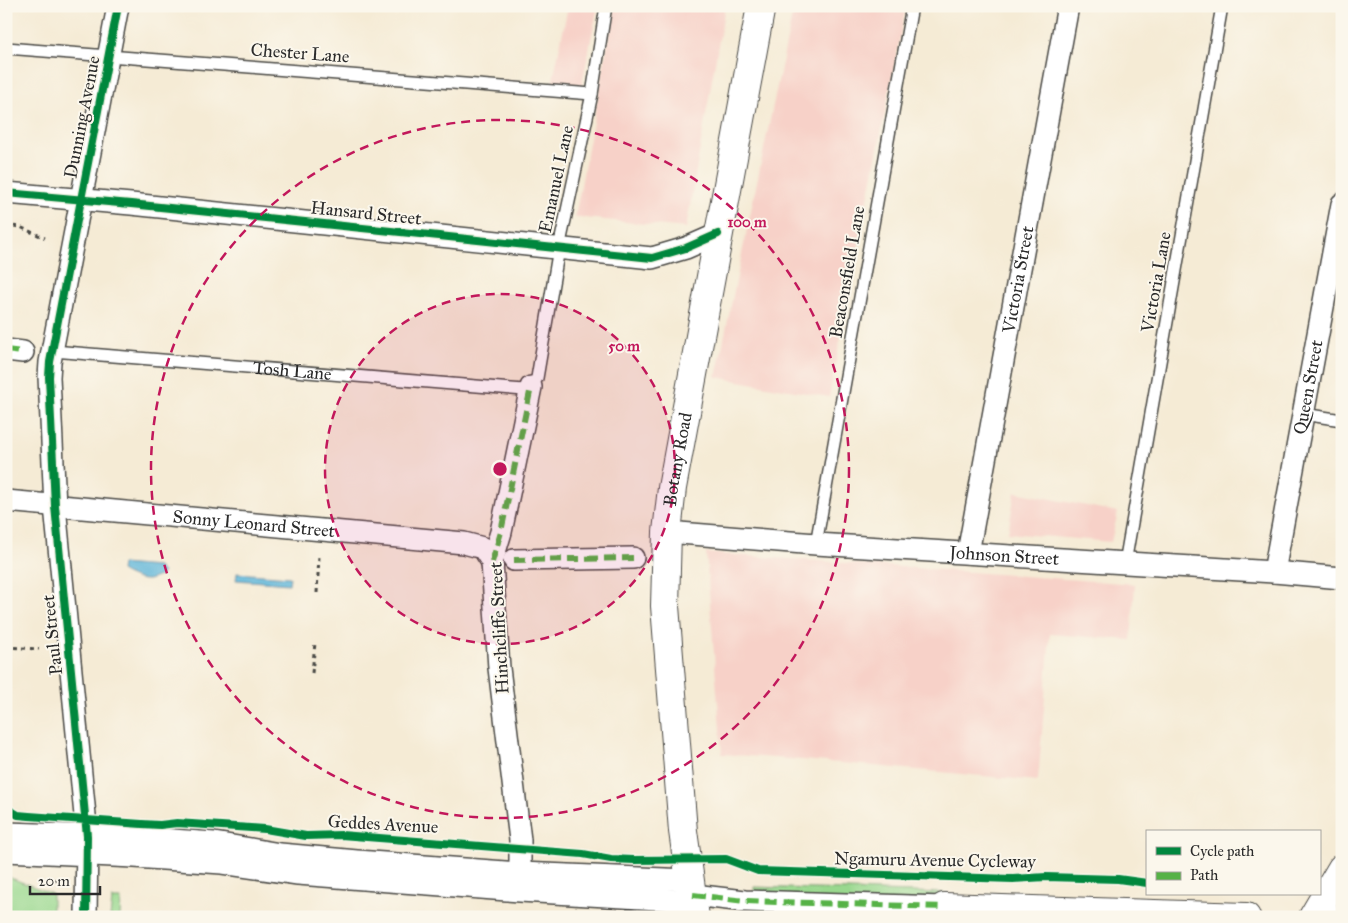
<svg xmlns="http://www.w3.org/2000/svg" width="1348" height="923" font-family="'IM FELL Great Primer',serif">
<rect width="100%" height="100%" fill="#fbf7ec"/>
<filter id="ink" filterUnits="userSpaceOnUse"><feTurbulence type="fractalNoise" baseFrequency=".02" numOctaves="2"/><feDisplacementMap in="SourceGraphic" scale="10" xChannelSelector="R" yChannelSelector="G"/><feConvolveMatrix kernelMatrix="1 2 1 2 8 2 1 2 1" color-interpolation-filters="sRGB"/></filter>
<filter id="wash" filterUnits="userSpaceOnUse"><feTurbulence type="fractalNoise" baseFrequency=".0096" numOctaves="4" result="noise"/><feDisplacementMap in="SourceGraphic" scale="20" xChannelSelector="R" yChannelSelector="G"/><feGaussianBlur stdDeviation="1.12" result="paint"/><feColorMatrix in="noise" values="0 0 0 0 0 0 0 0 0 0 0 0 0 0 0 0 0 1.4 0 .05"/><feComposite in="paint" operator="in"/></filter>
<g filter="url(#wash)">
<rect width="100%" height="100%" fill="#f5ebd5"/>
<path fill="#f7d1c8" d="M568 6H598L581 88 552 85Z
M615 6H725L686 228 575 217Z
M794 6H906L829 397 716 377Z
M1015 492 1118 512 1111 542 1008 533Z
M706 553 1135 584 1131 640 1050 634 1038 781 841 763 722 754Z"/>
<path fill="#99d88e" stroke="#62825c" d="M6 876 52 894V917H6Z
M754 887 944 893 943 917 755 913Z
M112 899H121L120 917H110Z"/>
<path fill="#5bb4d8" stroke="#437082" d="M122 564 158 567 163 572 161 576C157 576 153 579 149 580 140 581 127 575 121 571Z
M237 573 290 577 289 584 236 580Z"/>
</g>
<g filter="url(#ink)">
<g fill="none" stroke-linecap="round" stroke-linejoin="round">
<defs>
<g id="lane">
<path d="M6 48 592 94"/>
<path id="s1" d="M53 351 524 390 531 387 537 378 559 248 592 94 606 6"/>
<path d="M1303 414 1342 420"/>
<path d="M816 544 912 6"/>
<path d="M1125 563 1222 6"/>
</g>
<g id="street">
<path d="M6 193 131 204 652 258 686 248 718 234"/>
<path d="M6 350 23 352"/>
<path id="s2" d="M6 501 464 543 483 548 492 562"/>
<path id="s3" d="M667 532 816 544 1274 572 1342 578"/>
<path id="s4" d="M968 553 1068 6"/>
<path d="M514 560 633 558"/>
<path id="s5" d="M1274 572 1342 204"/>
<path d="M6 833 130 837 214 843 280 854 357 861 520 873 689 880"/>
<path d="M6 851 134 857 222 863 298 874 520 891 693 901"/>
<path d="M520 873V840L499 668 492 562 501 532 531 387"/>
<path d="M693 895 745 901 944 907"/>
<path d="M86 917 87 836 55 506 49 377 50 362 118 6"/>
<path d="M1329 917 1342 915"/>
</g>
<path id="secondary" d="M944 907 1246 917"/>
<g id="primary">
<path id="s6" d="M695 917 683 831 665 606 667 532 672 488 761 6"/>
<path d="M1313 917 1342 868"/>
</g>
</defs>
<use href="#lane" stroke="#494844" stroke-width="14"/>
<use href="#street" stroke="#494844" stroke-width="24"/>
<use href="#secondary" stroke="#494844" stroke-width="30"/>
<use href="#primary" stroke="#494844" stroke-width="30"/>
<path stroke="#494844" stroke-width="3" stroke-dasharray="4 4" stroke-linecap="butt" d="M6 225 20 227 45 238
M317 593 319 556
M6 647 39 649
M312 673 315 643
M55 881 59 878"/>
<use href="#lane" stroke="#fff" stroke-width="11"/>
<use href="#street" stroke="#fff" stroke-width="21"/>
<use href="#secondary" stroke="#fff" stroke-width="28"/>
<use href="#primary" stroke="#fff" stroke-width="28"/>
<path stroke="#56b246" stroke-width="6" stroke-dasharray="12 6" stroke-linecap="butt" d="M6 350 23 352
M514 560 633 558
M492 562 501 532 531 387
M693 895 745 901 944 907
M1329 917 1342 915"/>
<defs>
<path id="cycleway" d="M6 193 131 204 652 258 686 248 718 234
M6 808 18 815 29 816 142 824 160 825 177 823 265 829 306 836 341 835 583 854 611 859 634 860 726 859 758 871 1013 879 1046 877 1118 879 1147 883
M86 917 87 836 55 506 49 377 50 362 118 6"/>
</defs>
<use href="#cycleway" stroke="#fbf7ec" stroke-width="11"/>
<use href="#cycleway" stroke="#00873e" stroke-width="8"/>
</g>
</g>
<circle cx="500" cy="469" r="175" fill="#c2185b" fill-opacity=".12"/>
<g fill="none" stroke="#c2185b" stroke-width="2.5" stroke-dasharray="9 6">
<circle cx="500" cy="469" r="175"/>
<circle cx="500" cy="469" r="349"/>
</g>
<g text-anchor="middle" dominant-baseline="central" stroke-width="4" stroke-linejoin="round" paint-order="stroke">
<g font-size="18" fill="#2b2b2b" stroke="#fbf7ec">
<text transform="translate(300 53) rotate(4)">Chester Lane</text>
<text transform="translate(82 117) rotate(-79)">Dunning Avenue</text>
<text transform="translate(556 179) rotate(-78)">Emanuel Lane</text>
<text transform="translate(366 213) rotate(6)">Hansard Street</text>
<text transform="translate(847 272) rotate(-80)">Beaconsfield Lane</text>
<text stroke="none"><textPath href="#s4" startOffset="278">Victoria Street</textPath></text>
<text transform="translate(1156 282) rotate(-80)">Victoria Lane</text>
<text stroke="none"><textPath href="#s1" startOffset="240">Tosh Lane</textPath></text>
<text stroke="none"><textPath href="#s5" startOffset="188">Queen Street</textPath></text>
<text stroke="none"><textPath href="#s6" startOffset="460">Botany Road</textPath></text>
<text stroke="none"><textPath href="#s2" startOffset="249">Sonny Leonard Street</textPath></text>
<text stroke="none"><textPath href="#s3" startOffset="338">Johnson Street</textPath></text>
<text transform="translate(499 628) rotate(-93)">Hinchcliffe Street</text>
<text transform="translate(52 635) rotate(-96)">Paul Street</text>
<text transform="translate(383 824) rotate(3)">Geddes Avenue</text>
<text transform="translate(935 860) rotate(1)">Ngamuru Avenue Cycleway</text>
</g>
</g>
<circle cx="500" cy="469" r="8" fill="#c2185b" stroke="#fbf7ec" stroke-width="2.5"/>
<g font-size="15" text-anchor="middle" font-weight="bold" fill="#c2185b" stroke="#fbf7ec" stroke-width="4" stroke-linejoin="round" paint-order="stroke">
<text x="747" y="227">100 m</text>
<text x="624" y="351">50 m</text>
</g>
<rect width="1348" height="923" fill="none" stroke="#fbf7ec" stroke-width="25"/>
<rect x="1146" y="830" width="175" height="65" fill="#fbf7ec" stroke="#a8a59f"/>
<rect x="1156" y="847" width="25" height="8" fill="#00873e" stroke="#a8a59f"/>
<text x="1190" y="856" font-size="15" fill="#2b2b2b">Cycle path</text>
<rect x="1156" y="872" width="25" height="8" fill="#56b246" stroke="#a8a59f"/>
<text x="1190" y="880" font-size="15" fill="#2b2b2b">Path</text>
<path d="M30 886v8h70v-8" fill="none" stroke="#2b2b2b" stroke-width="2.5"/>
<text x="38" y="886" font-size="15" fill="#2b2b2b" stroke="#fbf7ec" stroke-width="4" paint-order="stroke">20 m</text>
</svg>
